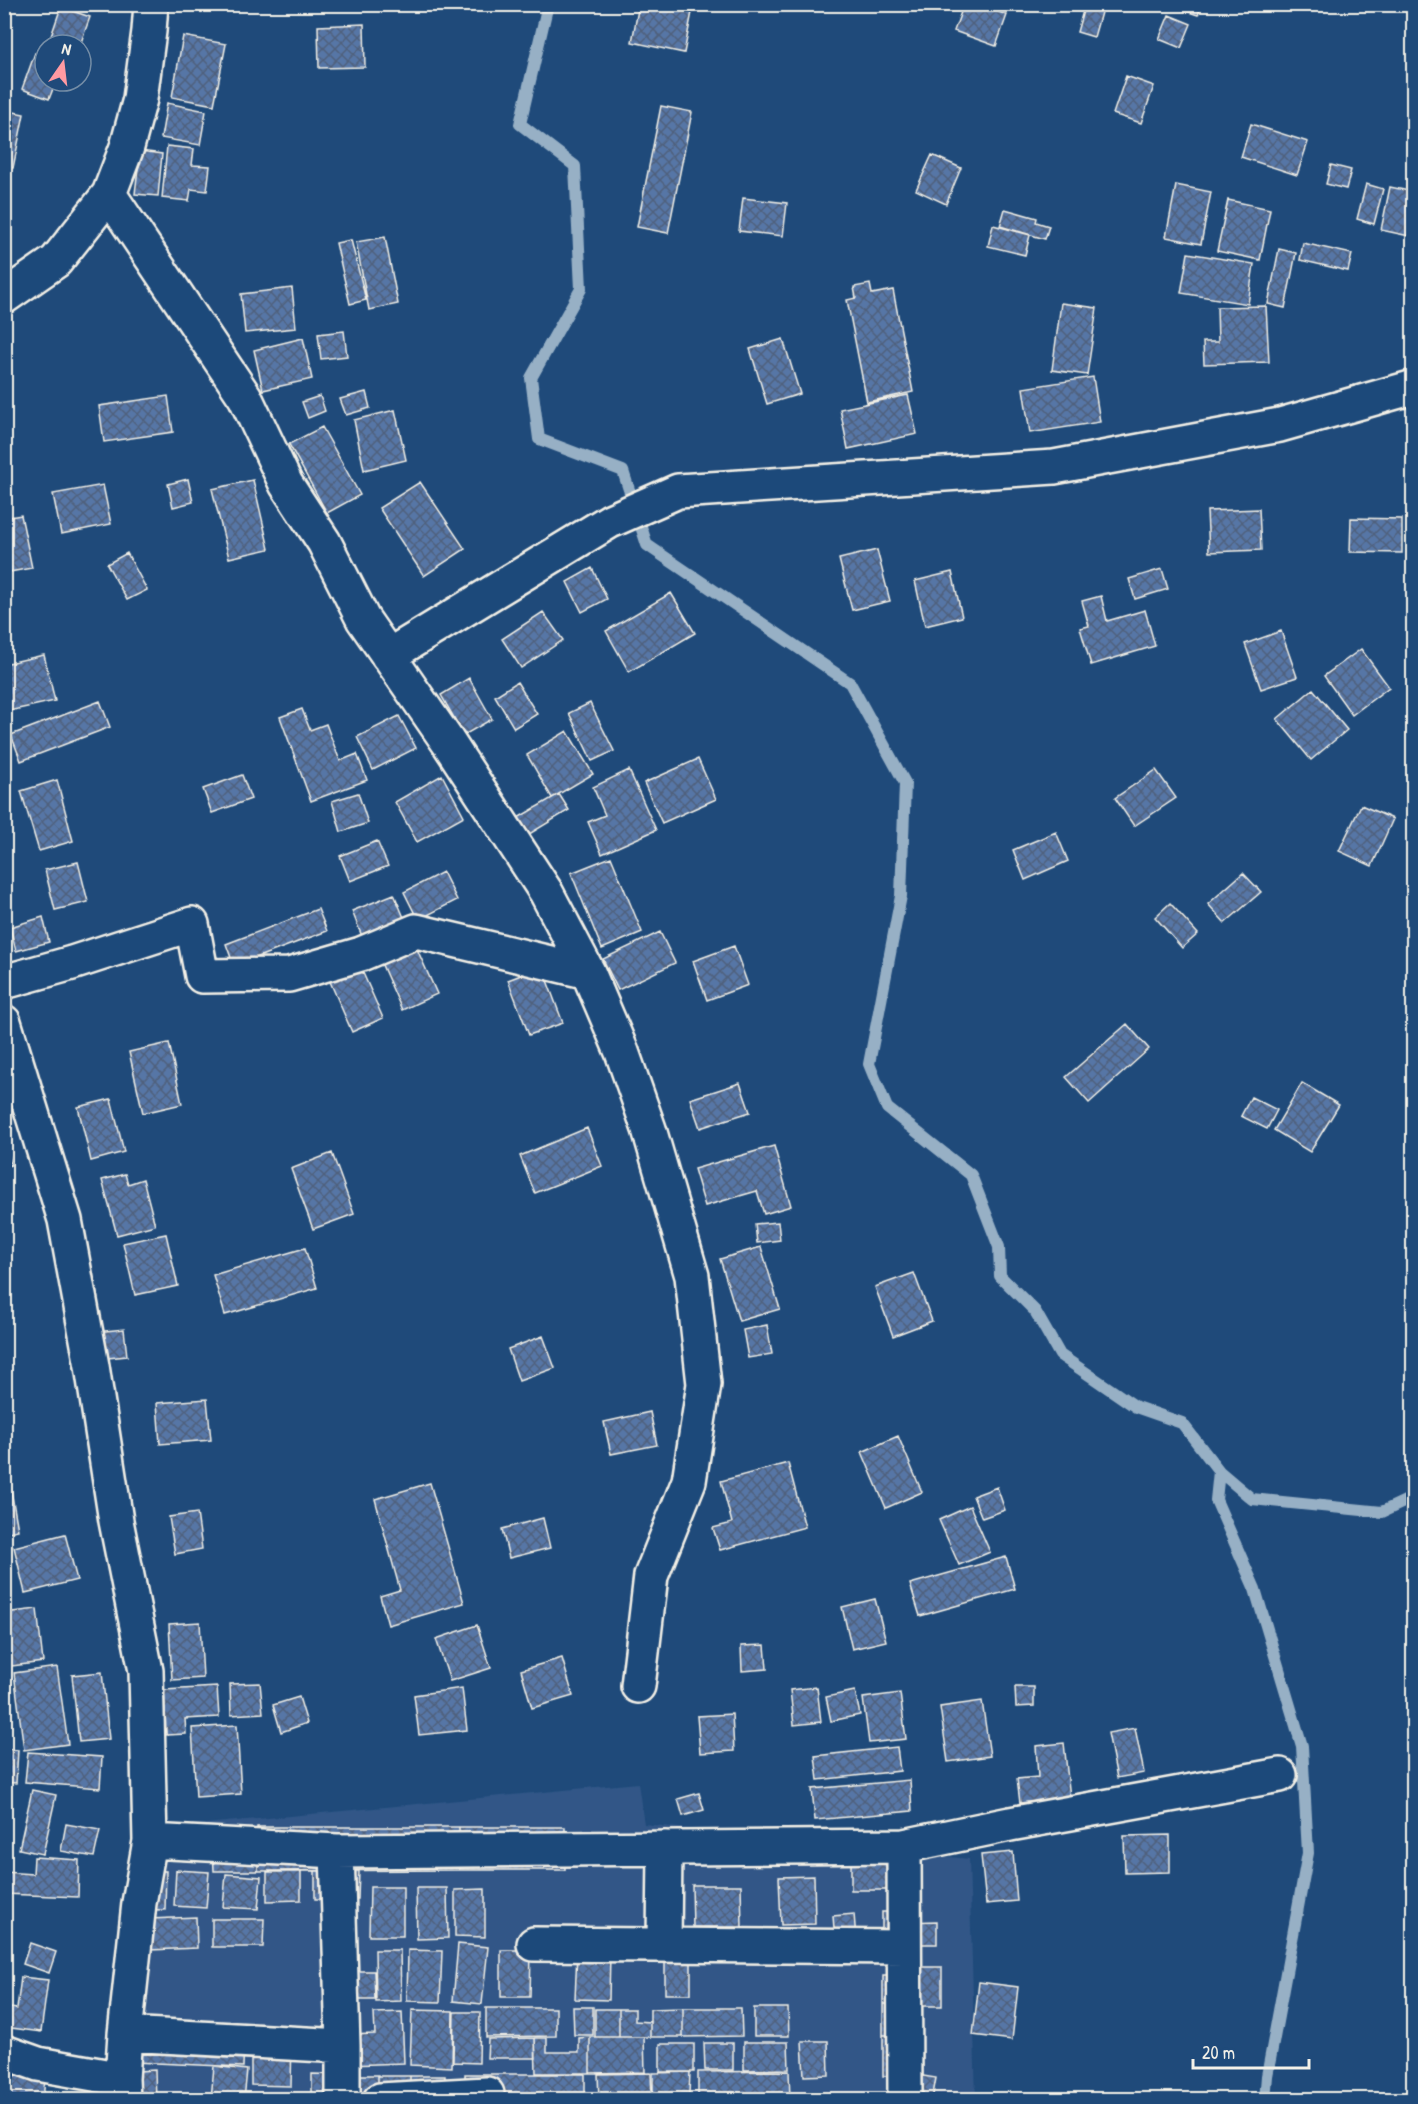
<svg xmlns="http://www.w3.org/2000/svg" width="1418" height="2104" font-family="'Patrick Hand',sans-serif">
<defs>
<pattern id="building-cross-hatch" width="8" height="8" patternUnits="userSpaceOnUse" patternTransform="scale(1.5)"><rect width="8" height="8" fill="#5676a6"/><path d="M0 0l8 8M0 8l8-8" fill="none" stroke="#50617b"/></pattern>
</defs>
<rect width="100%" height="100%" fill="#1f4a7a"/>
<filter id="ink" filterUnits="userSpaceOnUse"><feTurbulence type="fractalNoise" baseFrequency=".0167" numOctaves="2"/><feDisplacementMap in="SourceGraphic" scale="12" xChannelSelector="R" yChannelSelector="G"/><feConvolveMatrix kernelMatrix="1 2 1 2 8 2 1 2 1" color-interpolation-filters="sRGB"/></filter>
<g filter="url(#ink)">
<path fill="#305787" d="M638 1783 644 1824 969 1859 976 2099 137 2100 151 1829Z"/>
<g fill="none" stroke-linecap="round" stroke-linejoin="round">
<path stroke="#97b0c5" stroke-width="12" d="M548 4 520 124 575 166 581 289 531 378 539 439 623 471 647 545 850 683 905 783 901 896 869 1064 887 1108 971 1175 999 1247 1000 1276 1035 1311 1060 1355 1136 1407 1182 1423 1219 1471 1252 1499 1382 1512 1414 1497
M1219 1471 1216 1500 1255 1589 1302 1746 1308 1853 1267 2076 1265 2100"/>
</g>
<path fill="url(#building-cross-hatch)" stroke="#f4f1e8" stroke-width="1.5" d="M639 4H652L692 12 684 53 632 42Z
M964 4H978L1007 15 996 46 954 31Z
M1085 4 1102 9 1094 37 1077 32Z
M1165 4H1202L1198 15Z
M61 7 90 17 80 45H48Z
M1169 15 1191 24 1181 48 1159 39Z
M364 24 365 67 319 68 318 26Z
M183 36 226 44 214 105 172 97Z
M35 53 45 57V81H56L49 99 22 89Z
M1126 76 1154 86 1141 123 1113 114Z
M167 103 206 111 200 145 161 138Z
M661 106 692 112 668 233 637 227Z
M4 110 24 114 13 168 4 167Z
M1251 124 1308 142 1297 175 1241 157Z
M167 146 194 149 192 165 210 166 207 191 191 189 189 201 162 198Z
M140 151 162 154 158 196 135 194Z
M932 155 961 168 946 204 916 190Z
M1331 165 1351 170 1346 189 1326 184Z
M1366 184 1383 189 1374 224 1357 219Z
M1176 185 1211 192 1201 244 1166 237Z
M1390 187 1414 192V237L1381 230Z
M743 198 787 203 783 236 739 231Z
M1228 200 1270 209 1260 260 1217 251Z
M1005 209 1037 218 1036 222 1049 226 1045 239 1000 226Z
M993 225 1030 235 1025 255 988 246Z
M385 237 398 304 369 310 356 242Z
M351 240 366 300 350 304 336 243Z
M1303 243 1352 254 1348 271 1300 260Z
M1279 249 1296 253 1285 308 1268 304Z
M1188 253 1254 264 1248 304 1181 293Z
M870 284 872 294 893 290 913 392 867 402 847 300 856 298 854 287Z
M292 288 296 328 245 333 241 294Z
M1061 303 1097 308 1087 375 1052 370Z
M1266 306 1269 362 1204 364 1203 342H1218L1217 307Z
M344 331 347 356 321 359 318 334Z
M303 338 312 379 263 390 254 350Z
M783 339 800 394 767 404 750 349Z
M1093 377 1100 422 1030 433 1023 388Z
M366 392 370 408 346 415 340 399Z
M908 395 917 434 848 449 840 409Z
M168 396 173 432 104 442 99 406Z
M320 396 325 411 308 418 302 402Z
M395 410 406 460 364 470 354 420Z
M322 427 360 495 327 513 289 444Z
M188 479 193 502 173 507 168 484Z
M253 480 269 549 229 558 212 489Z
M420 482 465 549 424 576 379 508Z
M103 485 111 524 61 534 53 494Z
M1259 509 1261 550 1209 552 1207 511Z
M21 515 32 568 4 573V518Z
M1351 518 1402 519V553L1350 552Z
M877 550 890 601 852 610 839 559Z
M127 553 147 590 127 600 107 564Z
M592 568 607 599 582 612 567 582Z
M1162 569 1168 589 1135 599 1129 579Z
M952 572 962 617 925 626 915 581Z
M671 593 695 633 629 672 606 631Z
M1101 596 1107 621 1145 610 1155 646 1091 665 1080 628 1089 626 1082 601Z
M543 612 563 640 521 668 502 639Z
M1281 631 1297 677 1261 689 1245 644Z
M1361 649 1389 687 1352 715 1324 676Z
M44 655 55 701 4 712V664Z
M469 678 492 719 464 735 441 695Z
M517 682 537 714 514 728 495 696Z
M1313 689 1347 730 1311 760 1277 719Z
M100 701 110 727 21 761 11 735Z
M590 703 614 751 592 761 569 713Z
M302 709 310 730 326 724 340 761 357 754 367 780 311 801 280 717Z
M399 716 416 748 373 770 357 737Z
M567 731 593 774 552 798 527 755Z
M698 759 716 799 662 823 644 783Z
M629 770 656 830 602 854 588 822 605 815 593 787Z
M1156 770 1176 798 1134 826 1115 798Z
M242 775 251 799 212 813 203 789Z
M442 775 464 816 417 842 395 802Z
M57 780 73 841 39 851 21 791Z
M358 793 368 823 341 832 332 801Z
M559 794 569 810 526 836 516 819Z
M1361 805 1393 819 1372 866 1339 851Z
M1056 832 1068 861 1025 880 1013 850Z
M377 841 388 866 350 881 340 856Z
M611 857 642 932 602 949 571 873Z
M78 862 88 902 55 910 45 870Z
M443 872 457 900 418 920 404 892Z
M1243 873 1261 892 1225 923 1208 904Z
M394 894 408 927 365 944 352 911Z
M1170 903 1198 934 1182 948 1155 917Z
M318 909 327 931 234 966 226 944Z
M43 917 49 942 16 951 10 927Z
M660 932 675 963 618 990 603 959Z
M413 940 437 994 402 1010 378 956Z
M734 946 748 985 707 1000 693 961Z
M359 964 383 1018 352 1032 328 977Z
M542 967 563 1023 529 1035 508 980Z
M1127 1024 1149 1049 1089 1103 1066 1077Z
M169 1043 182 1104 143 1113 129 1052Z
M740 1083 750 1112 700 1128 690 1099Z
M1302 1083 1339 1105 1310 1152 1274 1130Z
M1251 1097 1277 1110 1267 1129 1241 1116Z
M111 1099 124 1152 91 1161 78 1107Z
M587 1128 602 1166 535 1193 520 1156Z
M4 1146H6L11 1165 4 1167Z
M774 1146 791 1206 764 1214 757 1191 705 1206 694 1169Z
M332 1153 354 1214 313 1229 291 1169Z
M125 1174 128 1184 143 1179 155 1225 117 1235 102 1180Z
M778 1222 780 1240 757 1243 755 1224Z
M166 1234 178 1286 135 1295 123 1243Z
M761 1247 780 1309 739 1321 720 1259Z
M305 1248 317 1288 225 1315 213 1275Z
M914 1273 932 1321 893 1336 875 1287Z
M767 1325 772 1354 748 1358 743 1330Z
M124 1329 127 1356 98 1359 96 1332Z
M543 1336 555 1368 519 1381 508 1349Z
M207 1399 211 1440 160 1444 157 1403Z
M650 1412 657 1445 611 1454 604 1422Z
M898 1436 922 1492 886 1508 862 1452Z
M788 1463 805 1527 720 1550 713 1528 732 1523 721 1481Z
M9 1479 18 1530 4 1533V1480Z
M430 1483 464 1603 388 1625 380 1596 400 1590 375 1499Z
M997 1487 1005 1510 982 1518 973 1496Z
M970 1506 990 1552 959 1565 939 1520Z
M197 1513 202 1549 175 1554 169 1517Z
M543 1518 550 1548 509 1558 502 1529Z
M65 1534 77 1580 25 1593 14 1547Z
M1006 1557 1015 1589 920 1616 910 1584Z
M875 1599 886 1641 852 1649 842 1607Z
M37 1609 43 1662 4 1667V1613Z
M200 1622 203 1678 172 1680 169 1624Z
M477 1625 491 1668 450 1681 436 1639Z
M765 1645 767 1669 742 1671 741 1646Z
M562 1658 573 1696 532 1708 521 1670Z
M57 1667 68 1744 24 1750 14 1673Z
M102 1672 109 1739 79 1742 72 1675Z
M260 1683 263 1713 231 1715 230 1684Z
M217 1687 219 1717 185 1719 186 1734 166 1735 164 1690Z
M817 1687 821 1722 794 1725 790 1690Z
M1015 1687H1034V1706L1016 1707Z
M462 1688 467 1730 419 1735 414 1695Z
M855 1691 860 1715 831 1721 826 1697Z
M900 1693 906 1739 869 1743 863 1698Z
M299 1697 307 1723 281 1732 273 1705Z
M982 1701 990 1756 948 1762 940 1707Z
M732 1714 734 1751 700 1753 697 1716Z
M237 1725 241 1794 196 1797 192 1728Z
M1135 1728 1144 1773 1117 1778 1108 1733Z
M1064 1743 1070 1798 1020 1803 1017 1779 1038 1777 1036 1746Z
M897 1747 900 1771 818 1780 815 1756Z
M4 1749 18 1750 16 1783 4 1782Z
M28 1752 102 1757 100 1788 25 1782Z
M910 1780 912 1811 815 1820 812 1789Z
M32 1790 56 1795 43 1854 19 1849Z
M699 1793 704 1810 683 1816 678 1799Z
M4 1817H8L4 1855Z
M66 1824 100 1830 94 1857 61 1851Z
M257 1827H459V1870L258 1871Z
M459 1827H565V1870H459Z
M1170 1835V1872L1125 1873 1124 1836Z
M213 1847H258V1871H214Z
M1013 1852 1017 1901 986 1904 981 1855Z
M34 1857 79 1860 78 1897 4 1894V1872L33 1874Z
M851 1861H892L893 1890H851Z
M127 1870 166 1871 165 1910 127 1909Z
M176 1870 209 1872 206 1908 174 1906Z
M315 1871H359L358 1899H315Z
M267 1872H301V1900L267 1901Z
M226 1874 261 1877 258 1909 223 1907Z
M814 1876 815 1924 781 1925 779 1877Z
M692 1885H741L742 1927H693Z
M370 1887H403V1936H369Z
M416 1888H447L448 1938 417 1939Z
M485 1889V1937L455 1936V1890Z
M882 1912H905L882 1939Z
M854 1914 857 1951 836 1953 833 1916Z
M196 1917 197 1948 126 1951V1920Z
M212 1919H264L263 1947H212Z
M937 1921V1944H908L907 1922Z
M30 1943 56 1952 49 1973 23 1964Z
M458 1944 488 1947 482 2004 453 2001Z
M375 1950H400L401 2001 376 2002Z
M408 1950 442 1951 440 2002 407 2001Z
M501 1950H531L530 1997H501Z
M577 1952 610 1953 609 2000 575 1999Z
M665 1955H691V1994H665Z
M913 1967H942V2006H913Z
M340 1971H374L375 2000H341Z
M883 1976H906L907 2004H883Z
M21 1977 48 1980 41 2032 4 2027V2007L17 2009Z
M979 1982 1018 1987 1012 2040 973 2035Z
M883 2004H907V2035H883Z
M573 2007H593V2035H574Z
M486 2008H556V2036L486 2037Z
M683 2008V2037H650V2009Z
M683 2008H741L742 2036 683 2037Z
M754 2008H788L789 2036H754Z
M595 2009H619V2037H595Z
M619 2009H635V2021L650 2022V2037H619Z
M412 2010 453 2011 452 2067 410 2065Z
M402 2012 404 2063 349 2065 348 2035 375 2034 374 2013Z
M454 2012H480L479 2063 453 2062Z
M114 2026 244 2031 243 2067 112 2061Z
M883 2035H907V2076H883Z
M590 2037V2073H536L535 2038H547V2052H579V2038Z
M590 2037H644L645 2072 590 2073Z
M251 2038 292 2039 291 2086 251 2085Z
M535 2038 536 2058H487L488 2039Z
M802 2041H828L829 2075 804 2076Z
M744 2042H788L789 2069 744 2070Z
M704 2043H733V2070H705Z
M660 2044H694V2072H660Z
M6 2065 46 2068 43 2100H4Z
M214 2066 247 2070 244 2100 211 2099Z
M155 2070 156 2100H120L119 2072Z
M789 2071 790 2100H698V2072Z
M690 2072 689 2094 678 2095V2100H653V2073Z
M651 2073 652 2100H599L598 2074Z
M312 2074 348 2075V2100H312Z
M465 2074H585V2100H465Z
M911 2074 936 2078 932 2100H906Z
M349 2075H378V2100H349Z
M378 2076H410V2100H378Z
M410 2076H445V2100H410Z
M953 2094 1002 2097V2100H953Z"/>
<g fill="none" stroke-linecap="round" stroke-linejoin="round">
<defs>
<path id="minor" d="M109 194 245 397 286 484 324 542 363 619 448 742 546 892 588 972 622 1052 649 1129 692 1276 704 1384 689 1481 651 1576 638 1686
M4 297 56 261 109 194 127 147 140 99 149 31 151 4
M388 656 610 521 678 491 1054 467 1280 425 1414 387
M4 982 72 963 192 924 202 976 289 975 361 954 416 931 588 972
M4 1022 65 1220 92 1366 116 1521 146 1671 150 1841 139 1903 125 2034 122 2079 123 2100
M150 1841 337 1851 904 1846 1010 1824 1280 1775
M904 1846 905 2100
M337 1851 343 2046
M534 1944 904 1947
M664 1944 665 1848
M125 2034 343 2046V2100
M4 2052 38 2064 122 2079
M380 2100 487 2094V2100"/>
</defs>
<use href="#minor" stroke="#f4f1e8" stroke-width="38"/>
<use href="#minor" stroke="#1f4a7a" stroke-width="33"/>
</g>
</g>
<rect width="1418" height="2104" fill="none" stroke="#1f4a7a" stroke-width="24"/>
<rect x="12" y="12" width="1394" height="2080" fill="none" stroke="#f4f1e8" stroke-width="2" filter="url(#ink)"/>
<g transform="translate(63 63) rotate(14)"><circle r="28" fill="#1f4a7a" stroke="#748da6" stroke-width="1.5"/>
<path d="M0-4.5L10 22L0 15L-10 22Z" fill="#ff9aa2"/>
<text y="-9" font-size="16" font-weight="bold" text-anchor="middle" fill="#f4f1e8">N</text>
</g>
<path d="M1193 2059v9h116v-9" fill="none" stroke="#f4f1e8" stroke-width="3"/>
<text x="1202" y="2059" font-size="18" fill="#f4f1e8" stroke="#1f4a7a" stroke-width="4.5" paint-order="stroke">20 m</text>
</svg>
